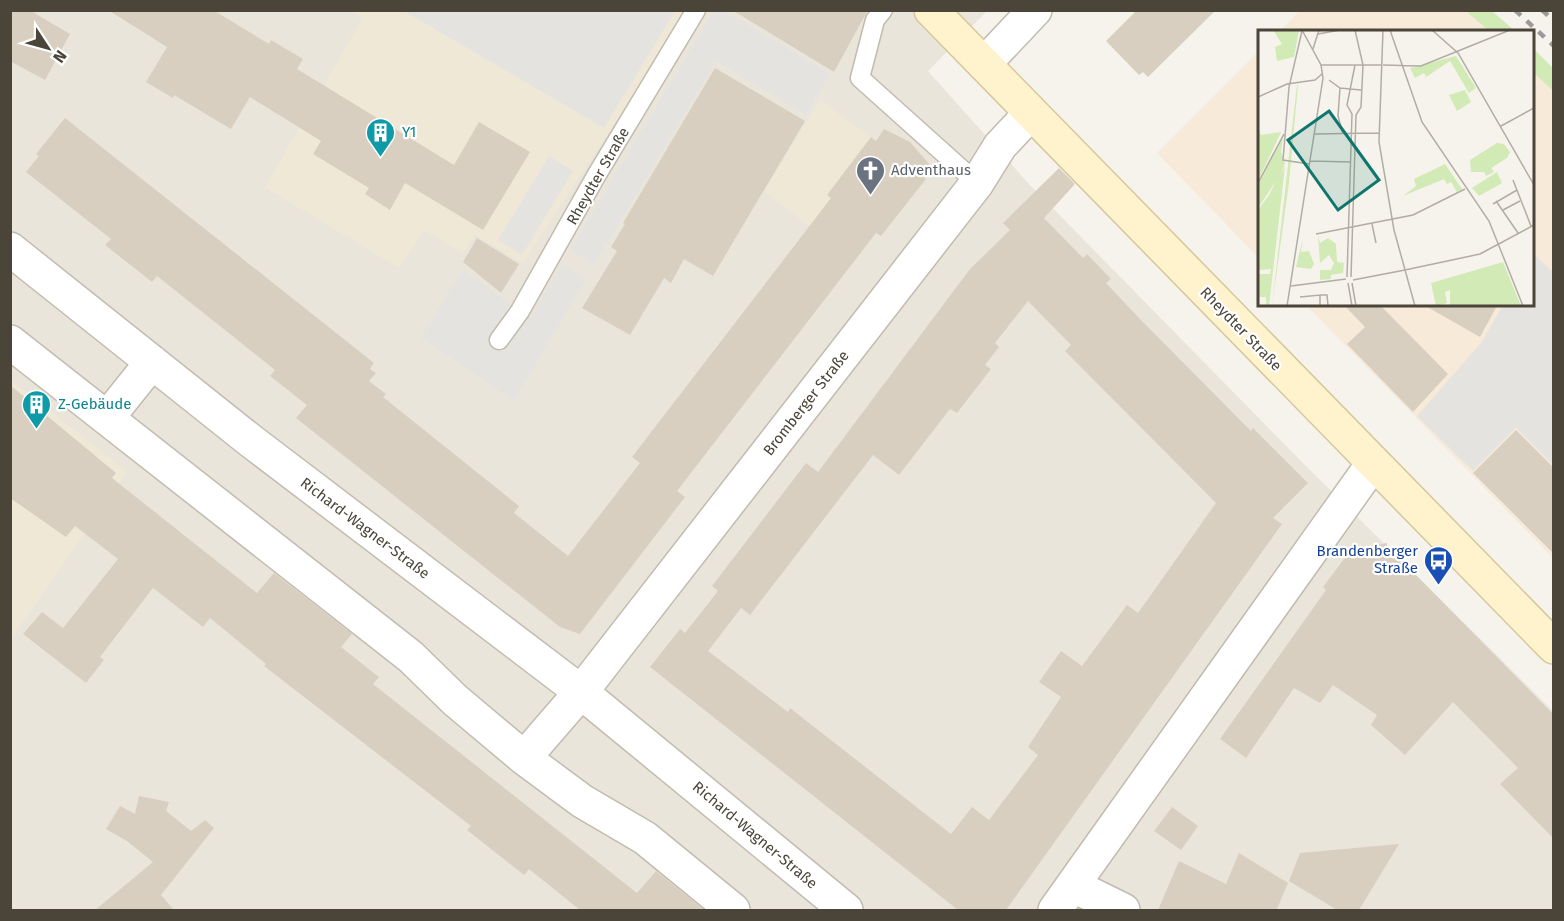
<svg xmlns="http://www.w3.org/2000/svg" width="1564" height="921" font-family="'Fira Sans',sans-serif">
<rect width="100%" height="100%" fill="#f6f3ec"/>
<path fill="#eae5da" d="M10 11H987L928 71 1029 184 1304 464 1553 711V910H11Z"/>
<path fill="#f7ead8" d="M1300 10 1466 11 1489 31 1279 32Z
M1259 51V258L1157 153Z
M1533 72 1553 91V558L1306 305 1532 304Z"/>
<path fill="#efe8d6" d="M350 11H688L523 263 475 235 463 253 424 230 399 268 265 187 363 18Z
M820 100 875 140 884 130 930 165 921 175 926 179 881 236 876 233 855 261 764 191Z
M11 380 127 472 11 639Z"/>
<path fill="#d2eab5" d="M1466 11H1492L1515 31H1489Z
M1533 48 1553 68V91L1533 72Z"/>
<path fill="#e5e3e0" d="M714 10 725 11 830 74 806 115 716 61 594 265 570 250Z
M404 11 675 10V11L604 128Z
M549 156 573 171 522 255 498 240Z
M1533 253 1553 272V465L1516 428 1473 471 1417 416 1481 343 1503 305 1532 304Z
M562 264 586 279 514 401 421 338 462 270 530 317Z"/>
<path fill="#d8cfc1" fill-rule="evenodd" d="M10 10H29L70 34 45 80 10 61Z
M108 10H213L269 44 271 40 303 59 297 69 454 165 479 122 530 152 483 230 405 183 390 210 365 194 369 188 313 154 321 141 250 97 231 129 174 95 173 98 146 82 167 47Z
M732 10H868L834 72Z
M1137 10H1216L1148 77 1143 72 1139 75 1106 41Z
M715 68 805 121 713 276 684 259 671 283 664 278 630 335 582 308 617 251 611 247 625 224 623 223Z
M65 118 374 363 370 369 376 373 369 381 386 394 383 397 519 506 514 513 568 556 640 463 632 457 831 198 827 195 871 137 876 141 884 129 910 142 930 165 921 175 926 179 881 236 876 233 677 491 685 497 580 634 560 627 296 418 307 405 270 376 275 370 157 276 152 282 105 245 111 239 26 172 39 156 36 154Z
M1059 168 1075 184 1044 218 1083 258 1087 254 1111 279 1106 283 1139 318 1251 431 1253 428 1308 483 1273 518 1282 524 1006 910H958L650 667 680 629 685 633 718 591 712 586 806 463 818 472 970 269 1010 230 1003 223ZM1028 301 1071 345 1065 351 1216 503 1138 613 1127 605 1082 666 1061 651 1039 682 1061 697 1028 747 1038 755 989 820 972 807 951 834 790 708 788 712 708 651 741 608 750 615 873 455 899 475 950 409 957 413 991 369 985 365 999 347 995 343Z
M477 238 519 264 501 293 463 262Z
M1343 304H1379L1448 374 1413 412 1347 344 1365 327Z
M1422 304H1498L1480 337Z
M10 385 116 473 112 478 257 593 274 573 352 634 341 647 379 677 373 684 637 893 656 871 704 910H580L529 869 524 875 467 830 471 826 264 666 266 664 210 618 203 627 153 588 100 657 104 660 86 683 23 634 42 612 63 628 118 559 75 526 66 537 10 498Z
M1516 430 1554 468V554L1473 473Z
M1387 543V551L1408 567 1554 715V839L1500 784 1518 768 1453 702 1405 755 1371 725 1377 715 1333 685 1320 703 1294 688 1246 758 1220 739 1326 590 1323 587 1350 551Z
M139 796 169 802 166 811 191 831 205 820 214 828 161 895 174 910H95L153 862 127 841 106 829 120 806 135 814Z
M1172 807 1198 826 1181 850 1154 831Z
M1399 844 1359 910H1337L1289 881 1300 853Z
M1239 853 1288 883 1277 909 1279 910H1158L1179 861 1226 884Z"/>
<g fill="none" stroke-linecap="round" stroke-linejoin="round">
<defs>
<path id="service" d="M883 10 875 20 860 78 977 183
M499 340 520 311 596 176 696 10"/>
<path id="minor" d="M984 64 1035 10
M10 249 251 441 581 692 846 910
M10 342 411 657 455 700 524 758 582 801 645 838 733 910
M108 417 152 362
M524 758 581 692 977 183 1000 146 1030 114
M1074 886 1123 910
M1055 910 1372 465"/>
<path id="secondary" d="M931 10 1554 647"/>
</defs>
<use href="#service" stroke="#c2bbae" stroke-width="21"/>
<use href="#minor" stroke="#c2bbae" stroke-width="36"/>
<use href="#secondary" stroke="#d6c79b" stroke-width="36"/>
<use href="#service" stroke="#fff" stroke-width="18"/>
<use href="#minor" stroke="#fff" stroke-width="33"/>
<use href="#secondary" stroke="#fff3cd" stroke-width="33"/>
<path stroke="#9a9a9a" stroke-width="4.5" stroke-dasharray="8 8" stroke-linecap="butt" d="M1515 10 1554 46
M1542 10 1554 21"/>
</g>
<defs>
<symbol id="building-pin" viewBox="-11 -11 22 30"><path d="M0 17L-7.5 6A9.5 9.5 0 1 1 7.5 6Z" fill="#0f9aa8" stroke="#fff"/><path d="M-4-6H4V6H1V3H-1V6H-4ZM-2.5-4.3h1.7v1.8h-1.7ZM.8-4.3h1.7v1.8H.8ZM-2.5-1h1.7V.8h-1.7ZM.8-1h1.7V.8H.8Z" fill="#fff"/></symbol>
<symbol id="church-pin" viewBox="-11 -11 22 30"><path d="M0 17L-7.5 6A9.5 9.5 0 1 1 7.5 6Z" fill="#6b7280" stroke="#fff"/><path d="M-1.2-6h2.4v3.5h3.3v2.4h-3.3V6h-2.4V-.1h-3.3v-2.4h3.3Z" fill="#fff"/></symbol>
<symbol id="bus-pin" viewBox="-11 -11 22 30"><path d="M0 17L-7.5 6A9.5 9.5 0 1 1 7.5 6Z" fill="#1a4fb4" stroke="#fff"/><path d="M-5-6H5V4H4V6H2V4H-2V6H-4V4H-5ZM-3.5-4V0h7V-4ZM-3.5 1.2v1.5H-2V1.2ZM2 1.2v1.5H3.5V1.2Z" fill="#fff"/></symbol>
</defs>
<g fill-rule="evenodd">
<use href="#building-pin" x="364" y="116" width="33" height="45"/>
<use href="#church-pin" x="854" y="154" width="33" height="45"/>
<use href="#building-pin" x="20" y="388" width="33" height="45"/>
<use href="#bus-pin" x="1422" y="544" width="33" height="45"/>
</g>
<g text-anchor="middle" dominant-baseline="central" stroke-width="4.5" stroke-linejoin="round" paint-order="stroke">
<g font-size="15" fill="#0d838f" stroke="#fff" text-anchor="start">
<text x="402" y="132">Y1</text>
<text x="58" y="404">Z-Gebäude</text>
</g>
<g font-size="15" fill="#5b616d" stroke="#fff" text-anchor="start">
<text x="891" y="170">Adventhaus</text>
</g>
<g font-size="15" fill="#4b4439" stroke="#fff">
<text transform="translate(598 176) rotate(-60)">Rheydter Straße</text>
<text transform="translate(1241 329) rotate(46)">Rheydter Straße</text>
<text transform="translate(806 403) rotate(-52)">Bromberger Straße</text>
<text transform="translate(365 528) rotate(37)">Richard-Wagner-Straße</text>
<text transform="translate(755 835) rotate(40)">Richard-Wagner-Straße</text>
</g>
<g font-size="15" fill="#164399" stroke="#fff" text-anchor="end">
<text x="1418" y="551">Brandenberger<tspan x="1418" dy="17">Straße</tspan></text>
</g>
</g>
<g transform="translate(1258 30)">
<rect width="276" height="276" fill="#f6f3ec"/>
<path d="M15 0H41L36 27 19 31 17 17 24 14ZM198 26 218 58 211 63 192 31 168 47 166 43 157 48 152 38ZM40 55 31 153 14 276 39 55ZM207 60 213 72 199 81 191 65ZM0 97 3 105 23 102 0 151ZM25 106 23 122 27 133 23 144 27 136 11 276H8V267H0V244H12L13 239 0 240V180L11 165 18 151 0 178V154ZM239 113 246 114 252 122 249 128 233 138 236 142 228 146 226 142H213L212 130ZM187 134 204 159 199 162 193 152 189 154 186 149 145 166 158 156 156 149ZM239 142 244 153 221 166 214 158ZM60 205 62 213 70 208 78 214 79 232 86 233 85 243 73 245V249L62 250V240H73L76 233 71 225 62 233ZM45 208 43 222 51 221 56 234 53 239 38 237ZM245 232 263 276H192V260L187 262 189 273 178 276 173 253Z" fill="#d2eab5"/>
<path fill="none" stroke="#b2ada4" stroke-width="1.5" d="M125 0 121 112 136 200 157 276M132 0 164 92 231 191 265 276M174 0 200 23 276 155M44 1 31 57 25 130 51 134M60 4 82 0M55 19 61 0M63 35H124M125 35 163 36 252 0M71 50 82 58 103 60M82 58 80 86 85 104M0 67 29 54 57 50 64 44M243 96 276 78M57 104 121 103M52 131 93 132M255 150 273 196M0 153 26 104M238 171 260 203M235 174 259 160M245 180 262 171M114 194 118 213M58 204 155 185 207 159M147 240 222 224 276 195M89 247 94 84 89 75 97 35M93 247 98 85 103 77 105 35 97 0M95 250 147 240M90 253 94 276M94 253 98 276M33 256 88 249M62 265H69L70 276M42 267 62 265V276M29 276 65 48 63 35 44 0"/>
<path fill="#0f766e" fill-opacity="0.15" stroke="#0f766e" stroke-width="3" d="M71 81 121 150 80 180 30 110Z"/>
<rect width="276" height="276" fill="none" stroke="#4b4439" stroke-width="3"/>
</g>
<rect width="1564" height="921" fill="none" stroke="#4b4439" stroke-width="24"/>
<g transform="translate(48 48) rotate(126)" stroke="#ffffff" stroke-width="4.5" paint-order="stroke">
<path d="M0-4.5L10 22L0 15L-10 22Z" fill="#4b4439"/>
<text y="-9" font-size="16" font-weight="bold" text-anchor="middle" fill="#4b4439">N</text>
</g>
</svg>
